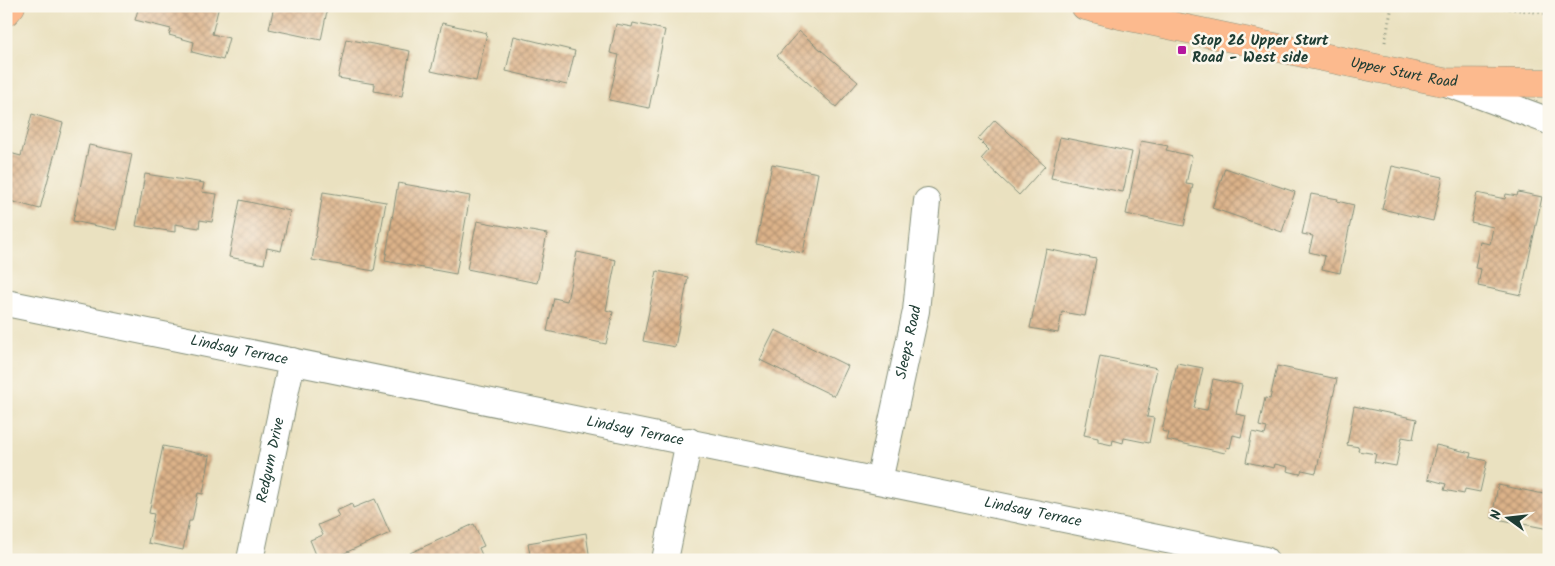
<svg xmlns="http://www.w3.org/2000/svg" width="1555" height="566" font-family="Kalam,sans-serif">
<defs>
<pattern id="building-cross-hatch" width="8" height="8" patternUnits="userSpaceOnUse" patternTransform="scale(1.25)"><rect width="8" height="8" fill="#dcb289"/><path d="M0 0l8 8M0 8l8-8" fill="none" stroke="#b29271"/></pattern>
</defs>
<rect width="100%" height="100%" fill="#fbf7ec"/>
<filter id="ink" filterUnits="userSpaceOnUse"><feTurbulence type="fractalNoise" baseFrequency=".02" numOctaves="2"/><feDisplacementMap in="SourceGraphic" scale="10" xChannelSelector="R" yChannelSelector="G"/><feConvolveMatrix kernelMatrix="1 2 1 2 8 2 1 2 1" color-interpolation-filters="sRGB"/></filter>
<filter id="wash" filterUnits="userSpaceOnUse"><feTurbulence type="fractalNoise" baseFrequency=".0096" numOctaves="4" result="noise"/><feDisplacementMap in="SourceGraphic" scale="20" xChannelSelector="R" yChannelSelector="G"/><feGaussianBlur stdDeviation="1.12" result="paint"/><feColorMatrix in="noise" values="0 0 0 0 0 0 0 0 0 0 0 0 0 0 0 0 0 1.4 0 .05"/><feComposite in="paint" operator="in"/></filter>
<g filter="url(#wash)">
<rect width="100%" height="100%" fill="#eae1c0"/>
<g id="blocks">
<path fill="url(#building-cross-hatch)" d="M139 6H219L212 34 229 38 223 60 192 52 194 42 169 35 171 29 135 20Z
M274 6H328L321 40 269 29Z
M442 23 487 33 476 81 431 71Z
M633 23 665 30 649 108 609 100 619 55 610 53 616 24 632 27Z
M799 31 858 82 836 107 777 56Z
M514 36 575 51 567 85 506 71Z
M346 39 410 51 402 96 374 91 375 84 338 78Z
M32 114 63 123 40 209 10 201 6 211V152L21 156Z
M995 120 1045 166 1019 195 981 159 989 150 978 139Z
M1060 137 1132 152 1123 192 1051 178Z
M1141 141 1168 146 1166 150 1192 156 1186 184 1193 185 1184 226 1126 214Z
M89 145 132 154 116 230 73 221Z
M772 164 818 173 803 253 756 244Z
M1392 166 1443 177 1433 221 1382 209Z
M1225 168 1295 192 1282 232 1212 208Z
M145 174 204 183 202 192 217 194 212 222 200 220 199 228 175 224V232L136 226Z
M398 183 470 196 456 274 385 261Z
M323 192 386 202 374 271 312 260Z
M1518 192 1542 197 1521 295 1478 286 1481 269 1475 268 1480 242 1490 244 1493 227 1471 222 1477 193 1505 199 1506 194 1517 196Z
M1311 194 1338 199 1337 201 1354 205 1340 273 1322 269 1325 256 1309 252 1313 236 1302 234Z
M240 200 290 211 281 251 267 248 264 264 229 257Z
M477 221 547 234 537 283 467 269Z
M1046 249 1096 259 1085 316 1062 312 1058 333 1030 328Z
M577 252 616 260 606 310 613 312 606 344 547 331 554 298 567 301Z
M657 271 688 277 675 347 643 341Z
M775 330 848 366 834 396 760 360Z
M1100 356 1157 368 1147 417 1154 418 1149 443 1124 438 1123 443 1113 440 1112 445 1098 442V438L1084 435Z
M1177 363 1203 368 1194 408 1207 410 1213 379 1242 385 1236 414 1246 416 1241 437 1233 435 1230 448 1227 447 1225 453 1167 440 1169 433 1162 431Z
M1277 366 1337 379 1316 473 1302 470 1300 474 1287 471 1288 467 1275 464 1274 468 1246 462 1252 432 1265 435 1267 428 1259 426 1265 398 1270 399Z
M1354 406 1417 419 1413 439 1402 437 1396 466 1374 462 1376 454 1358 451 1359 447 1347 445Z
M1436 445 1471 453 1470 457 1487 461 1480 492 1465 489 1464 494 1444 490 1446 484 1428 479Z
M163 446 210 456 203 494 198 493 192 521H189L183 550 148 543 154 514 149 513Z
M1498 485 1549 495V529L1492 518Z
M375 499 390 533 331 559 332 560H311L317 557 310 540 323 535 318 525 339 516 336 511 352 504 353 508Z
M474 524 484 546 479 548 484 560H413L410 553Z
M586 533 590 560H531L528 543Z"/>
</g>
</g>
<g filter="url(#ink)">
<use href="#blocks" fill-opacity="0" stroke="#848f7a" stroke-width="1"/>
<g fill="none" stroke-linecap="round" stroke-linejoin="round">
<defs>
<g id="minor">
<path d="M1449 84 1549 121"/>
<path id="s1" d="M6 303 1265 560"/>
<path id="s2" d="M879 481 916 311 927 201"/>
<path id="s3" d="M250 560 292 361"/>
<path d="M665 560 689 441"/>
</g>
<g id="major">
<path id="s4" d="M1085 6 1120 15 1443 82 1549 83"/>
<path d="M6 12 11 6"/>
</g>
</defs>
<use href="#minor" stroke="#848f7a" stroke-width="28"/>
<use href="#major" stroke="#848f7a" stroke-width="29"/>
<path stroke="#848f7a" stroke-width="3" stroke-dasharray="1 4" stroke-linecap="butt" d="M1489 6 1549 14
M1385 42 1392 6"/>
<use href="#minor" stroke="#fff" stroke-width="26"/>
<use href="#major" stroke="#fcba8e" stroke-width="28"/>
</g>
</g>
<rect fill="#b5179e" stroke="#fbf7ec" stroke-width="2" x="1177" y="45" width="10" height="10" rx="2.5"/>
<g text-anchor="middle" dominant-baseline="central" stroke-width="5" stroke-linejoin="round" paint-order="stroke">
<g font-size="15" font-weight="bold" fill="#1f3d34" stroke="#fbf7ec" text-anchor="start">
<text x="1192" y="41">Stop 26 Upper Sturt<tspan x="1192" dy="17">Road - West side</tspan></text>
</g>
<g font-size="15" fill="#1f3d34" stroke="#fbf7ec">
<text stroke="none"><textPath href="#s4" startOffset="326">Upper Sturt Road</textPath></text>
<text stroke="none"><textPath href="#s2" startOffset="142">Sleeps Road</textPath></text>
<text stroke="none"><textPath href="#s1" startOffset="238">Lindsay Terrace</textPath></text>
<text stroke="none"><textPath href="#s1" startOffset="642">Lindsay Terrace</textPath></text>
<text stroke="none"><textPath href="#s3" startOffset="102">Redgum Drive</textPath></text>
<text stroke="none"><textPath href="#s1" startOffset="1048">Lindsay Terrace</textPath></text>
</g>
</g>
<rect width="1555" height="566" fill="none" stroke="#fbf7ec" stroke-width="25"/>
<g transform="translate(1508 518) rotate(285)" stroke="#fbf7ec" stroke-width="4" paint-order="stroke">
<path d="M0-4L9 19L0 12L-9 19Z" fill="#1f3d34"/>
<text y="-8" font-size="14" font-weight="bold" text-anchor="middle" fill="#1f3d34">N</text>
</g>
</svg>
